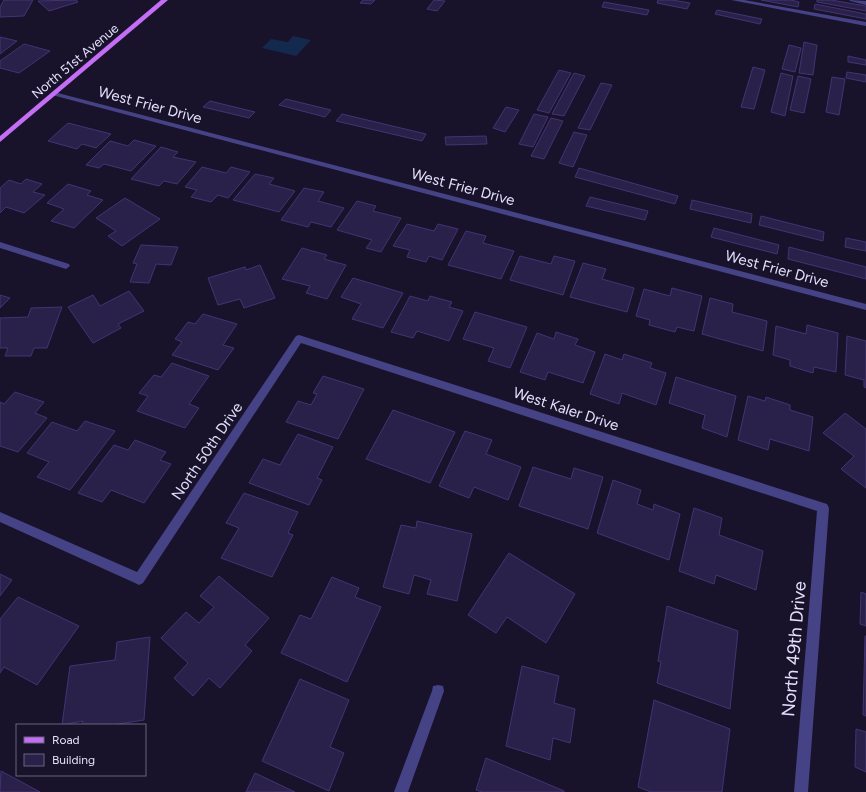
<svg xmlns="http://www.w3.org/2000/svg" width="866" height="792" font-family="Figtree,sans-serif">
<rect width="100%" height="100%" fill="#18132a"/>
<path fill="#13294e" d="M293 36 311 40 296 56 262 48 271 39 288 42Z"/>
<path fill="#2a214a" stroke="#423474" d="M4 0H33L24 16 0 17V7Z
M76 0 78 2 49 11 38 1Z
M363 0H375L371 4 360 3Z
M434 0 445 1 437 11 427 9Z
M658 0H672L690 3 687 9 657 3Z
M761 0H791L799 2 798 7Z
M817 0H831L866 6V11L817 2Z
M604 2 649 10 647 15 602 7Z
M815 4 866 14V19L814 9Z
M717 10 762 19 760 24 715 14Z
M0 37 17 41 0 54Z
M804 42 817 45 813 75 799 73Z
M24 44 50 51 19 73 0 68V61Z
M789 45 801 48 795 72 782 69Z
M848 56 866 60V65L848 62Z
M753 67 765 70 754 109 741 107Z
M559 70 571 73 549 113 537 110Z
M847 72 866 75V82L846 78Z
M574 73 585 76 564 116 552 114Z
M781 73 793 76 785 116 771 112Z
M798 76 811 79 804 113 790 110Z
M832 77 845 79 839 115 826 112Z
M601 83 612 85 590 130 578 128Z
M286 99 331 110 325 117 279 105Z
M210 101 255 112 249 118 203 107Z
M506 107 519 110 505 132 493 128Z
M342 114 426 134 422 141 336 121Z
M534 114 548 117 533 147 519 144Z
M551 118 563 121 544 159 531 156Z
M68 123 111 134 96 148 82 144 77 149 48 141Z
M574 132 587 135 573 167 559 163Z
M486 136 487 144 446 145 445 137Z
M134 140 156 146 131 171 104 164 99 168 86 165 110 141 128 146Z
M161 147 178 152 173 157 196 162 177 184 164 181 159 186 131 179Z
M202 167 226 173 231 167 250 172 228 198 218 195 211 202 191 197 197 190 185 187Z
M579 168 678 196 675 204 575 177Z
M255 174 274 178 269 184 295 191 279 212 233 200Z
M26 179 42 184 33 192 45 195 24 213 6 207 0 213V188L9 180 21 184Z
M68 184 91 191 87 195 103 200 74 228 51 221 64 209 47 203Z
M304 188 324 192 318 201 344 208 331 227 311 222 308 227 281 220Z
M590 197 648 211 645 220 586 206Z
M125 198 160 219 122 246 108 236 116 231 96 218Z
M692 200 752 214 751 223 690 209Z
M357 201 376 206 373 211 401 218 381 252 366 248 372 240 337 230Z
M761 216 824 232 823 241 759 225Z
M407 224 434 231 438 224 458 229 442 260 429 256 426 262 407 257 410 250 393 246Z
M714 228 779 245 777 254 711 237Z
M466 231 486 236 483 243 514 251 501 279 448 265Z
M846 238 866 242V251L845 247Z
M141 245 178 247 171 265 156 264 149 283 130 282 137 264 133 263Z
M789 247 866 267V279L788 259Z
M302 248 327 255 324 259 346 265 327 299 306 293 310 286 282 279Z
M520 256 551 264 554 256 575 261 563 295 510 280Z
M583 263 606 269 602 279 634 288 627 312 570 297Z
M260 265 275 298 244 308 240 299 218 305 208 278 245 267 246 270Z
M353 278 403 293 383 328 352 319 361 304 341 297Z
M672 288 702 296 694 331 677 327 675 332 649 325 650 320 636 316 644 289 670 296Z
M129 291 144 311 118 324 121 328 93 343 68 307 93 295 100 306Z
M0 295 10 298 0 308Z
M410 296 428 301 430 296 452 302 449 307 463 311 449 341 417 331 413 338 391 332Z
M710 298 733 304 732 312 767 321 763 351 702 334Z
M62 307 47 348H34L31 356H5L8 348H0V318L28 317 31 308Z
M475 312 527 327 510 368 488 361 494 348 463 339Z
M203 314 237 324 223 345 234 348 218 370 172 355 182 342 175 339 188 322 195 324Z
M807 325 838 333 836 372 814 367 813 373 790 366V360L773 355 776 326 806 334Z
M556 332 578 339 575 345 595 352 583 383 548 372 545 380 520 372 537 333 554 339Z
M847 336 866 341V388L864 387V380L845 375Z
M605 354 622 360 624 354 652 363 650 368 666 373 656 405 622 393 619 404 590 394Z
M172 363 209 376 189 404 199 408 185 428 137 411 148 396 139 393 154 375 161 377Z
M323 376 364 389 338 439 286 422 298 401 311 405 317 394 313 393Z
M676 377 736 396 727 437 702 428 705 415 669 403Z
M15 392 44 402 35 413 47 418 18 452 0 446V402L4 404Z
M748 396 765 401 766 397 790 405V410L813 417 809 451 770 439 768 450 738 440Z
M393 410 455 432 430 483 366 459Z
M845 413 866 429V488L841 469 854 456 823 433Z
M85 421 115 431 70 490 37 477 49 462 27 453 52 422 77 431Z
M465 431 492 440 486 454 521 467 508 500 474 487 469 498 439 486Z
M298 434 333 447 317 478 322 480 309 505 249 483 263 459 280 465Z
M135 440 166 452 160 460 171 464 144 503 111 490 102 502 78 493 114 445 128 450Z
M533 467 571 479 574 468 603 477 588 529 519 506Z
M613 480 641 490 637 504 653 510 654 504 680 514 669 560 597 533Z
M244 493 298 512 288 533 293 535 272 577 221 558 239 528 226 523Z
M694 508 722 518 719 535 763 551 756 590 716 575 714 584 679 571Z
M417 521 472 534 457 601 427 594 431 580 414 575 409 594 383 587 401 525 416 528Z
M509 553 575 594 546 643 507 617 496 633 468 615Z
M0 574 12 580 0 596Z
M219 576 269 618 245 645 252 651 220 688 209 678 193 696 174 678 188 663 161 638 186 612 199 623 214 607 200 596Z
M332 577 359 588 355 597 381 607 347 682 281 653 300 615 311 619Z
M861 592 866 594V626L860 624Z
M18 597 79 626 37 685 4 667 0 673V619Z
M667 606 738 631 730 709 657 683 661 662 658 661Z
M865 636H866V716L863 715Z
M150 637 144 720 112 725H82L83 721 62 725 70 666 115 660 117 642Z
M522 666 559 676 554 703 575 709 570 743 553 738 550 760 506 746Z
M300 679 349 700 330 747 344 753 329 791 262 761Z
M654 700 730 729 722 792H651L638 787Z
M856 729 866 732V772L855 767Z
M486 758 564 791V792H482L476 790Z
M1 771 40 792H0Z
M255 773 295 792H246Z"/>
<g fill="none" stroke-linecap="round" stroke-linejoin="round">
<path fill="#454286" fill-rule="evenodd" d="M731 0H744L866 22V26Z
M849 0 866 1V5L850 1Z
M54 92 866 304V310L52 95 51 94Z
M0 242 69 264 70 266 66 269 0 248Z
M299 335 827 504 829 508 808 792H794L817 511 301 343 143 583 139 585 135 583 0 522V512L137 572 296 336Z
M438 685 443 686 444 691 408 792H394L432 691 433 686Z"/>
<path fill="#c46ef5" fill-rule="evenodd" d="M161 0H168L0 142V136Z"/>
</g>
<g text-anchor="middle" dominant-baseline="central" stroke-width="4" stroke-linejoin="round" paint-order="stroke">
<g font-size="13" fill="#e3dffd" stroke="#18132a">
<text transform="translate(75 61) rotate(-40)">North 51st Avenue</text>
</g>
<g font-size="15" fill="#e3dffd" stroke="#18132a">
<text transform="translate(150 105) rotate(15)">West Frier Drive</text>
<text transform="translate(463 187) rotate(15)">West Frier Drive</text>
<text transform="translate(777 269) rotate(15)">West Frier Drive</text>
<text transform="translate(566 409) rotate(18)">West Kaler Drive</text>
<text transform="translate(207 451) rotate(-56)">North 50th Drive</text>
</g>
<g font-size="18" fill="#e3dffd" stroke="#18132a">
<text transform="translate(794 649) rotate(-85)">North 49th Drive</text>
</g>
</g>
<rect x="16" y="724" width="130" height="52" fill="#18132a" stroke="#69657e"/>
<rect x="24" y="737" width="20" height="6" fill="#c46ef5" stroke="#69657e"/>
<text x="52" y="744" font-size="12" fill="#e3dffd">Road</text>
<rect x="24" y="754" width="20" height="12" fill="#2a214a" stroke="#69657e"/>
<text x="52" y="764" font-size="12" fill="#e3dffd">Building</text>
</svg>
